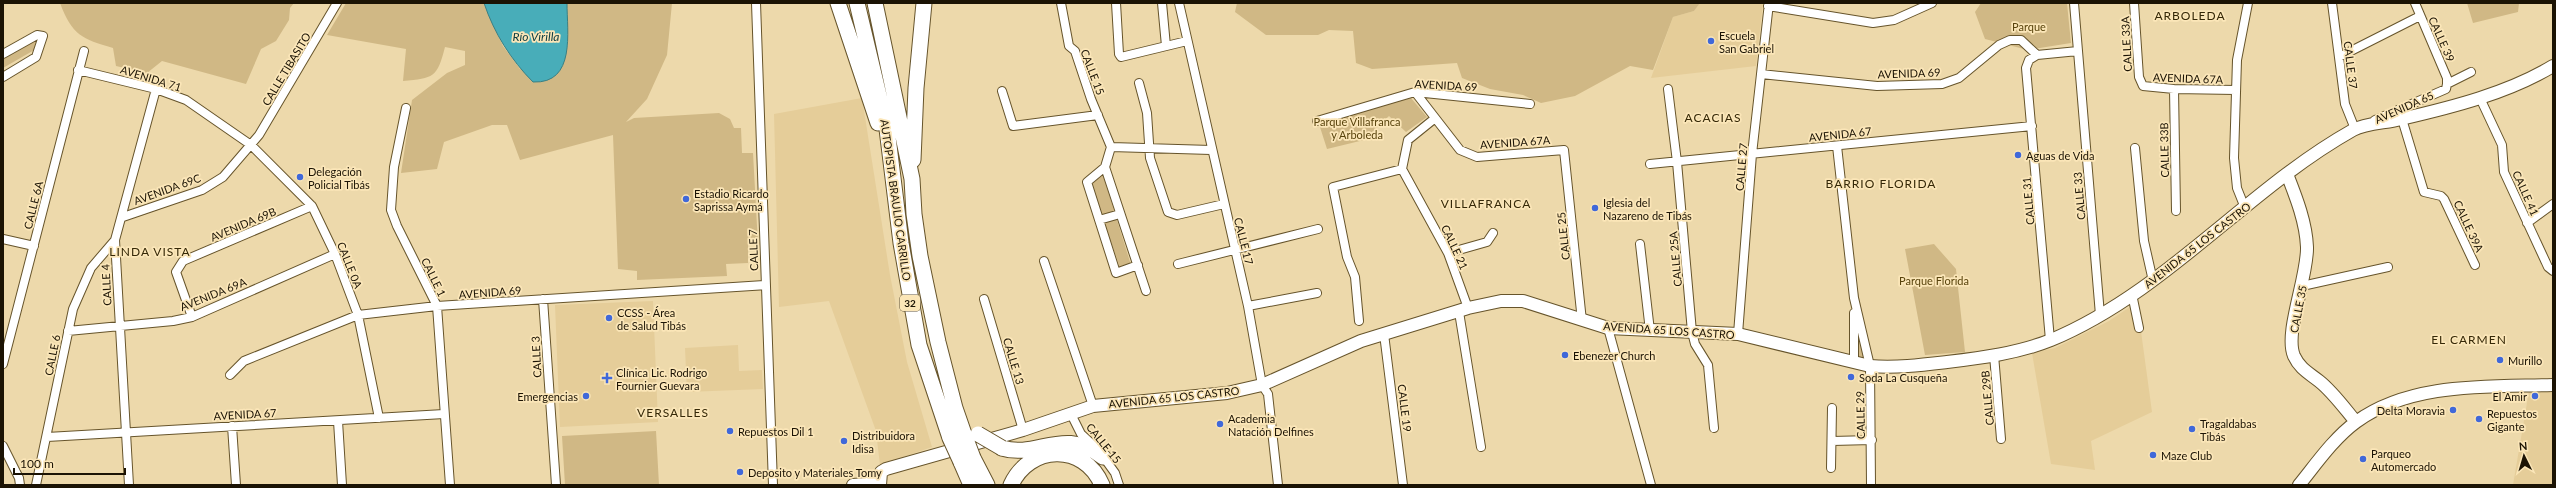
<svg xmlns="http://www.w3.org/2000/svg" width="2556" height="488" font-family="Lato,sans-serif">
<rect width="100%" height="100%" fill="#edd9ab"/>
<path fill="#e5cd99" d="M1700 3H1763L1756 66 1651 78 1673 17 1694 11Z
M862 98 890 275 907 362 932 447 880 465 876 431 829 301 779 307 774 114Z
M653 301 658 422 560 427 555 305Z
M2137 302 2152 412 2091 441 2095 470 2051 464 2032 353 2055 348 2109 321Z
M738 345 739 371 762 370 763 389 687 392 685 348Z
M2529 391H2553V485H2513Z"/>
<path fill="#d0b885" d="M60 3H294L290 8 289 20 276 41 261 49 246 84 162 61 147 73 116 66 113 48C82 39 72 35 60 3Z
M346 3H484L503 46 520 69 568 46 567 3H672L667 55 647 99 626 122 634 118 719 113 730 119 734 128H741L742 153H753L758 244 748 245V263L726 264 727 276 637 280V271L618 269 613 135 520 160 507 125H492L444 142 437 169 401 173 412 100 447 73 465 65V51L445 47C437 78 434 78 403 81L406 49 327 35Z
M1237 3H1700L1694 11 1673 17 1653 70 1630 66 1575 96 1541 103 1523 95 1490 89 1462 78 1457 63 1372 69 1356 63 1353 31 1329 30 1318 35H1266L1235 12Z
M1981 3H2067L2071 43 2028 50 1985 39 1975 12Z
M2467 3H2519L2518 12 2473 23Z
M39 39 36 49 3 68V59Z
M1411 98 1427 117 1406 132 1389 116 1364 140 1327 149 1319 124Z
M1103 175 1131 265 1120 268 1091 184Z
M1934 244 1956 269 1965 352 1925 355 1905 249Z
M1858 292 1872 361 1858 358Z
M656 431 659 485H565L562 436Z"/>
<path fill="#48adb9" stroke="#3a7f83" d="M484 3H567C567 32 576 84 533 82 511 60 494 33 484 3Z"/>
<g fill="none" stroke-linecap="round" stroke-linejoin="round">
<defs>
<path id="street" d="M756 3 773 485
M1061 3 1069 46 1075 51 1091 99 1111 147
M1116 3 1119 54 1121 57 1187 41
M1162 3 1166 46
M1179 3 1248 306 1262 385 1268 394 1278 485
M2074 3 2100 315
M2134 3 2139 77 2143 86 2174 89 2236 90
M2332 3 2345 104 2355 129 2359 127
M2415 3 2447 78V84
M1768 6 1873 23 1894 20 1932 3
M3 54 37 35 43 36 36 57 3 77
M2339 57 2420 16
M78 70 156 89 186 100 251 145 312 206 335 254 358 315 379 418
M1761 74 1877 86 1942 84 1959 78 1999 45 2010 40H2021L2037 55
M1139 83 1147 113 1150 158 1168 212 1177 215 1224 204
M1668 89 1677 162 1692 332 1695 344 1708 365 1714 428
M2174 89 2176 211
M1002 91 1013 126 1098 115
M1415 92 1460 150 1477 157 1564 150 1582 321
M2480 98 2502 145 2504 172 2548 267 2553 271
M406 108 394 167 391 210 397 226 437 306 450 485
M1434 119 1408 140 1402 169 1448 253 1468 308
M2402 119 2424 192 2441 196 2444 199 2475 265
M2375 120 2446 89 2447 84 2471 72
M1317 121 1415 92 1530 104
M1837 146 1854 298 1870 366 1871 485
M1111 147 1105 167 1146 291
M1111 147 1211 150
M2135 148 2144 241 2153 281
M1650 164 2032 126
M1105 167 1087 182 1116 273 1138 265
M2245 208 2237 188 2234 158 2237 60 2248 3
M123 217 202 190 223 177 259 135 337 3
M1099 220 1120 214
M2527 223 2553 204
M3 239 34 246
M1640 244 1650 331
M1448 253 1487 242 1493 233
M1044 261 1093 406
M1178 264 1318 229
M2302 286 2388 267
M2132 294 2139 328
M543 299 556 485
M984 299 1023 430
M1248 306 1317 293
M1459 312 1481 447
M192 317 176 272 183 261 312 206
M1359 321 1355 277 1347 257 1333 187 1402 169
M1608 328 1651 485
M68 331 173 321 192 317 335 254
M1384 334 1403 485
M1738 334 1752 154 1769 3
M2050 340 2026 68 2029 60 2037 55 2078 51
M1994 355 2001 439
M1854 362V313
M3 364 84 51
M230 375 244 361 358 315 437 306 766 285
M1071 414 1081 434 1094 446
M338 421 342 485
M232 426 236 485
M47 437 444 414
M1832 441 1872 440
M3 446 19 478 20 485
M1102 455 1115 473 1119 485
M1831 468 1832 408
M36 485 73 309 91 268 115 240
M129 485 115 240 156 89"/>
<path id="secondary" d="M2287 174C2296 197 2306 222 2307 247 2308 276 2284 333 2294 356 2300 369 2309 373 2319 381 2333 392 2345 409 2356 422
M853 485 880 483
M880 485 881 472 886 469 1023 430 1093 406 1227 393 1262 385 1361 341 1468 308 1501 301H1523L1608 328 1738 334 1870 366C1896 368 1921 365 1947 362 1981 358 2019 353 2051 340 2166 292 2246 190 2353 130 2366 123 2387 123 2401 119 2453 107 2508 93 2553 66
M2299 485C2316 464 2334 438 2356 422 2411 382 2488 387 2553 385"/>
<path id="highway" d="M838 3 878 123
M857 3 887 129 901 243 919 345 950 438
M875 3 912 179 914 214 920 256 938 342 955 408 964 434
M913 160 916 88 924 3
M1002 448C1038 459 1063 426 1103 457
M973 458 987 485
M961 462 971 485
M1011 485C1029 445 1084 442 1102 485"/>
</defs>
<use href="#street" stroke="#66542b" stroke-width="10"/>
<use href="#secondary" stroke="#66542b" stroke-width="14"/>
<use href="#highway" stroke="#66542b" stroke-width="17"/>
<use href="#street" stroke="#fff" stroke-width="8"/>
<use href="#secondary" stroke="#fff" stroke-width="12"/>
<use href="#highway" stroke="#fff" stroke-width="15"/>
<defs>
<path id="highway-bridge" d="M964 434 973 458
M978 434 1002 448
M950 438 961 462"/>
</defs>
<use href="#highway-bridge" stroke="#66542b" stroke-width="17" stroke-linecap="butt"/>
<use href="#highway-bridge" stroke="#fff" stroke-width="15"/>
</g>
<g fill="#4068d9" stroke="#fbe6b8" stroke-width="1.5">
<circle cx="1711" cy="41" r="4"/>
<circle cx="2018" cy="155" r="4"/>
<circle cx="300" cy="177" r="4"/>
<circle cx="686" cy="199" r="4"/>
<circle cx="1595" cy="208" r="4"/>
<circle cx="609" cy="318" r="4"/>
<circle cx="1565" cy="355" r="4"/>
<circle cx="2500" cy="360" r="4"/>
<circle cx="1851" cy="377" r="4"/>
<path d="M605 372h4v4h4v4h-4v4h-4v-4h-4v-4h4z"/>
<circle cx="586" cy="396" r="4"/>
<circle cx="2535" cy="396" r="4"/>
<circle cx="2453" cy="410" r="4"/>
<circle cx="2479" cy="419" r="4"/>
<circle cx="1220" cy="424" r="4"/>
<circle cx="2192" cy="429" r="4"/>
<circle cx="730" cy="431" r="4"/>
<circle cx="844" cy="441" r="4"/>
<circle cx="2153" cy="455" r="4"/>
<circle cx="2363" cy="459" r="4"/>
<circle cx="740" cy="472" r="4"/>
</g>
<g text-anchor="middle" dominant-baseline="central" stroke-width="3.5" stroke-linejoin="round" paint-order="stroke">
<rect fill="#fbe6b8" stroke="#5e523a" stroke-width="1" x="900" y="295" width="20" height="16" rx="3"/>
<g font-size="10" font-weight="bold" fill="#1b1304">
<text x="910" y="303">32</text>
</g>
<g font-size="11" fill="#58430c" stroke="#fbe6b8">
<text x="2029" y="26">Parque</text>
<text x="1357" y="121">Parque Villafranca<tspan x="1357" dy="13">y Arboleda</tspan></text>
<text x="1934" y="280">Parque Florida</text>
</g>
<g font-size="11" fill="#1b1304" stroke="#fbe6b8" text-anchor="start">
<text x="1719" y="35">Escuela<tspan x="1719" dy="13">San Gabriel</tspan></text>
<text x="2026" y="155">Aguas de Vida</text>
<text x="308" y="171">Delegación<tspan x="308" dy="13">Policial Tibás</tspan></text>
<text x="694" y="193">Estadio Ricardo<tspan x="694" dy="13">Saprissa Aymá</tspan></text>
<text x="1603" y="202">Iglesia del<tspan x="1603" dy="13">Nazareno de Tibás</tspan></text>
<text x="617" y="312">CCSS - Área<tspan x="617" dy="13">de Salud Tibás</tspan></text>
<text x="1573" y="355">Ebenezer Church</text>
<text x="2508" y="360">Murillo</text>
<text x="616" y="372">Clínica Lic. Rodrigo<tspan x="616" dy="13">Fournier Guevara</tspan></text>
<text x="1859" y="377">Soda La Cusqueña</text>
<text x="578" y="396" text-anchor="end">Emergencias</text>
<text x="2527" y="396" text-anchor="end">El Amir</text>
<text x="2445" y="410" text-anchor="end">Delta Moravia</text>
<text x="2487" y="413">Repuestos<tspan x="2487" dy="13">Gigante</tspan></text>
<text x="1228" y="418">Academia<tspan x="1228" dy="13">Natación Delfines</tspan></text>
<text x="2200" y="423">Tragaldabas<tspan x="2200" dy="13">Tibás</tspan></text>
<text x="738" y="431">Repuestos Dil 1</text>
<text x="852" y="435">Distribuidora<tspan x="852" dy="13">Idisa</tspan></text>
<text x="2371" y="453">Parqueo<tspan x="2371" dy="13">Automercado</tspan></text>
<text x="2161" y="455">Maze Club</text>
<text x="748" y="472">Deposito y Materiales Tomy</text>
</g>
<g font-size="11" fill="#1b1304" stroke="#fbe6b8">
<text transform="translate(2442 39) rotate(66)">CALLE 39</text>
<text transform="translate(2126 44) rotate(-93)">CALLE 33A</text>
<text transform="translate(2351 65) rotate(83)">CALLE 37</text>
<text transform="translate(286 69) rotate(-59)">CALLE TIBASITO</text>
<text transform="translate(1093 72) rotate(69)">CALLE 15</text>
<text transform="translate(1909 73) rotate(-2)">AVENIDA 69</text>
<text transform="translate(151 78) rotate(17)">AVENIDA 71</text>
<text transform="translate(2188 78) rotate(2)">AVENIDA 67A</text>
<text transform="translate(1446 85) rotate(3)">AVENIDA 69</text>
<text transform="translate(2404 107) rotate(-24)">AVENIDA 65</text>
<text transform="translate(1840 134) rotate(-6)">AVENIDA 67</text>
<text transform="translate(1515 142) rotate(-4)">AVENIDA 67A</text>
<text transform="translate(2164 150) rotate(-91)">CALLE 33B</text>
<text transform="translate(1741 167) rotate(-85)">CALLE 27</text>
<text transform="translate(167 189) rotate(-20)">AVENIDA 69C</text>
<text transform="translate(2526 193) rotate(66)">CALLE 41</text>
<text transform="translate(2079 196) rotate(-95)">CALLE 33</text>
<text transform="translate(896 200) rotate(82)">AUTOPISTA BRAULIO CARRILLO</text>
<text transform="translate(2028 201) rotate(-95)">CALLE 31</text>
<text transform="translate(33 205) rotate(-76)">CALLE 6A</text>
<text transform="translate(243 224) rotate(-23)">AVENIDA 69B</text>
<text transform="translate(2469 226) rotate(65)">CALLE 39A</text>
<text transform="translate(1563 236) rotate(-96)">CALLE 25</text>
<text transform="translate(1244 241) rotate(76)">CALLE 17</text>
<text transform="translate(2197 245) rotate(-38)">AVENIDA 65 LOS CASTRO</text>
<text transform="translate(1455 247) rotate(65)">CALLE 21</text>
<text transform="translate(753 250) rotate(-92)">CALLE 7</text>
<text transform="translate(1675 259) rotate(-95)">CALLE 25A</text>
<text transform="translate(350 265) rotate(68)">CALLE 0A</text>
<text transform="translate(434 277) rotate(64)">CALLE 1</text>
<text transform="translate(106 285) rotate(-93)">CALLE 4</text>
<text transform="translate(490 292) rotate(-4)">AVENIDA 69</text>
<text transform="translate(213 294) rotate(-22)">AVENIDA 69A</text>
<text transform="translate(2298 309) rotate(-79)">CALLE 35</text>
<text transform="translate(1669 330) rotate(4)">AVENIDA 65 LOS CASTRO</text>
<text transform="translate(52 355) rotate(-79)">CALLE 6</text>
<text transform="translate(536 357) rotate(-93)">CALLE 3</text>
<text transform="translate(1014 361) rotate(73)">CALLE 13</text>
<text transform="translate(1174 397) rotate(-6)">AVENIDA 65 LOS CASTRO</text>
<text transform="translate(1987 398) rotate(-95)">CALLE 29B</text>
<text transform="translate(1405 408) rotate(83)">CALLE 19</text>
<text transform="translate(245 414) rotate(-3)">AVENIDA 67</text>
<text transform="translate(1860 415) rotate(-91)">CALLE 29</text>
<text transform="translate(1104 443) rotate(51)">CALLE 15</text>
</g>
<g font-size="12" letter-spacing="1" fill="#352807" stroke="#fbe6b8">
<text x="2190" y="15">ARBOLEDA</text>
<text x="1713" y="117">ACACIAS</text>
<text x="1881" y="183">BARRIO FLORIDA</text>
<text x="1486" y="203">VILLAFRANCA</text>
<text x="150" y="251">LINDA VISTA</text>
<text x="2469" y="339">EL CARMEN</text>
<text x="673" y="412">VERSALLES</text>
</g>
<g font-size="12" font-style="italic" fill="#0a3a40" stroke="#fbe6b8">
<text x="536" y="36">Río Virilla</text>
</g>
</g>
<rect width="2556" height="488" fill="none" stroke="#1b1304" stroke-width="8"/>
<g transform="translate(2524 456) rotate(355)" stroke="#fbe6b8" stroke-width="3" paint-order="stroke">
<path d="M0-3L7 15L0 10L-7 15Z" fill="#1b1304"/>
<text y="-6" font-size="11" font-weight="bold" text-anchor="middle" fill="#1b1304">N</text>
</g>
<path d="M14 468v6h111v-6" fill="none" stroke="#1b1304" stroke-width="2"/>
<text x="20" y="468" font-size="12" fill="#1b1304" stroke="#fbe6b8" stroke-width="3" paint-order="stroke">100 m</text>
</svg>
